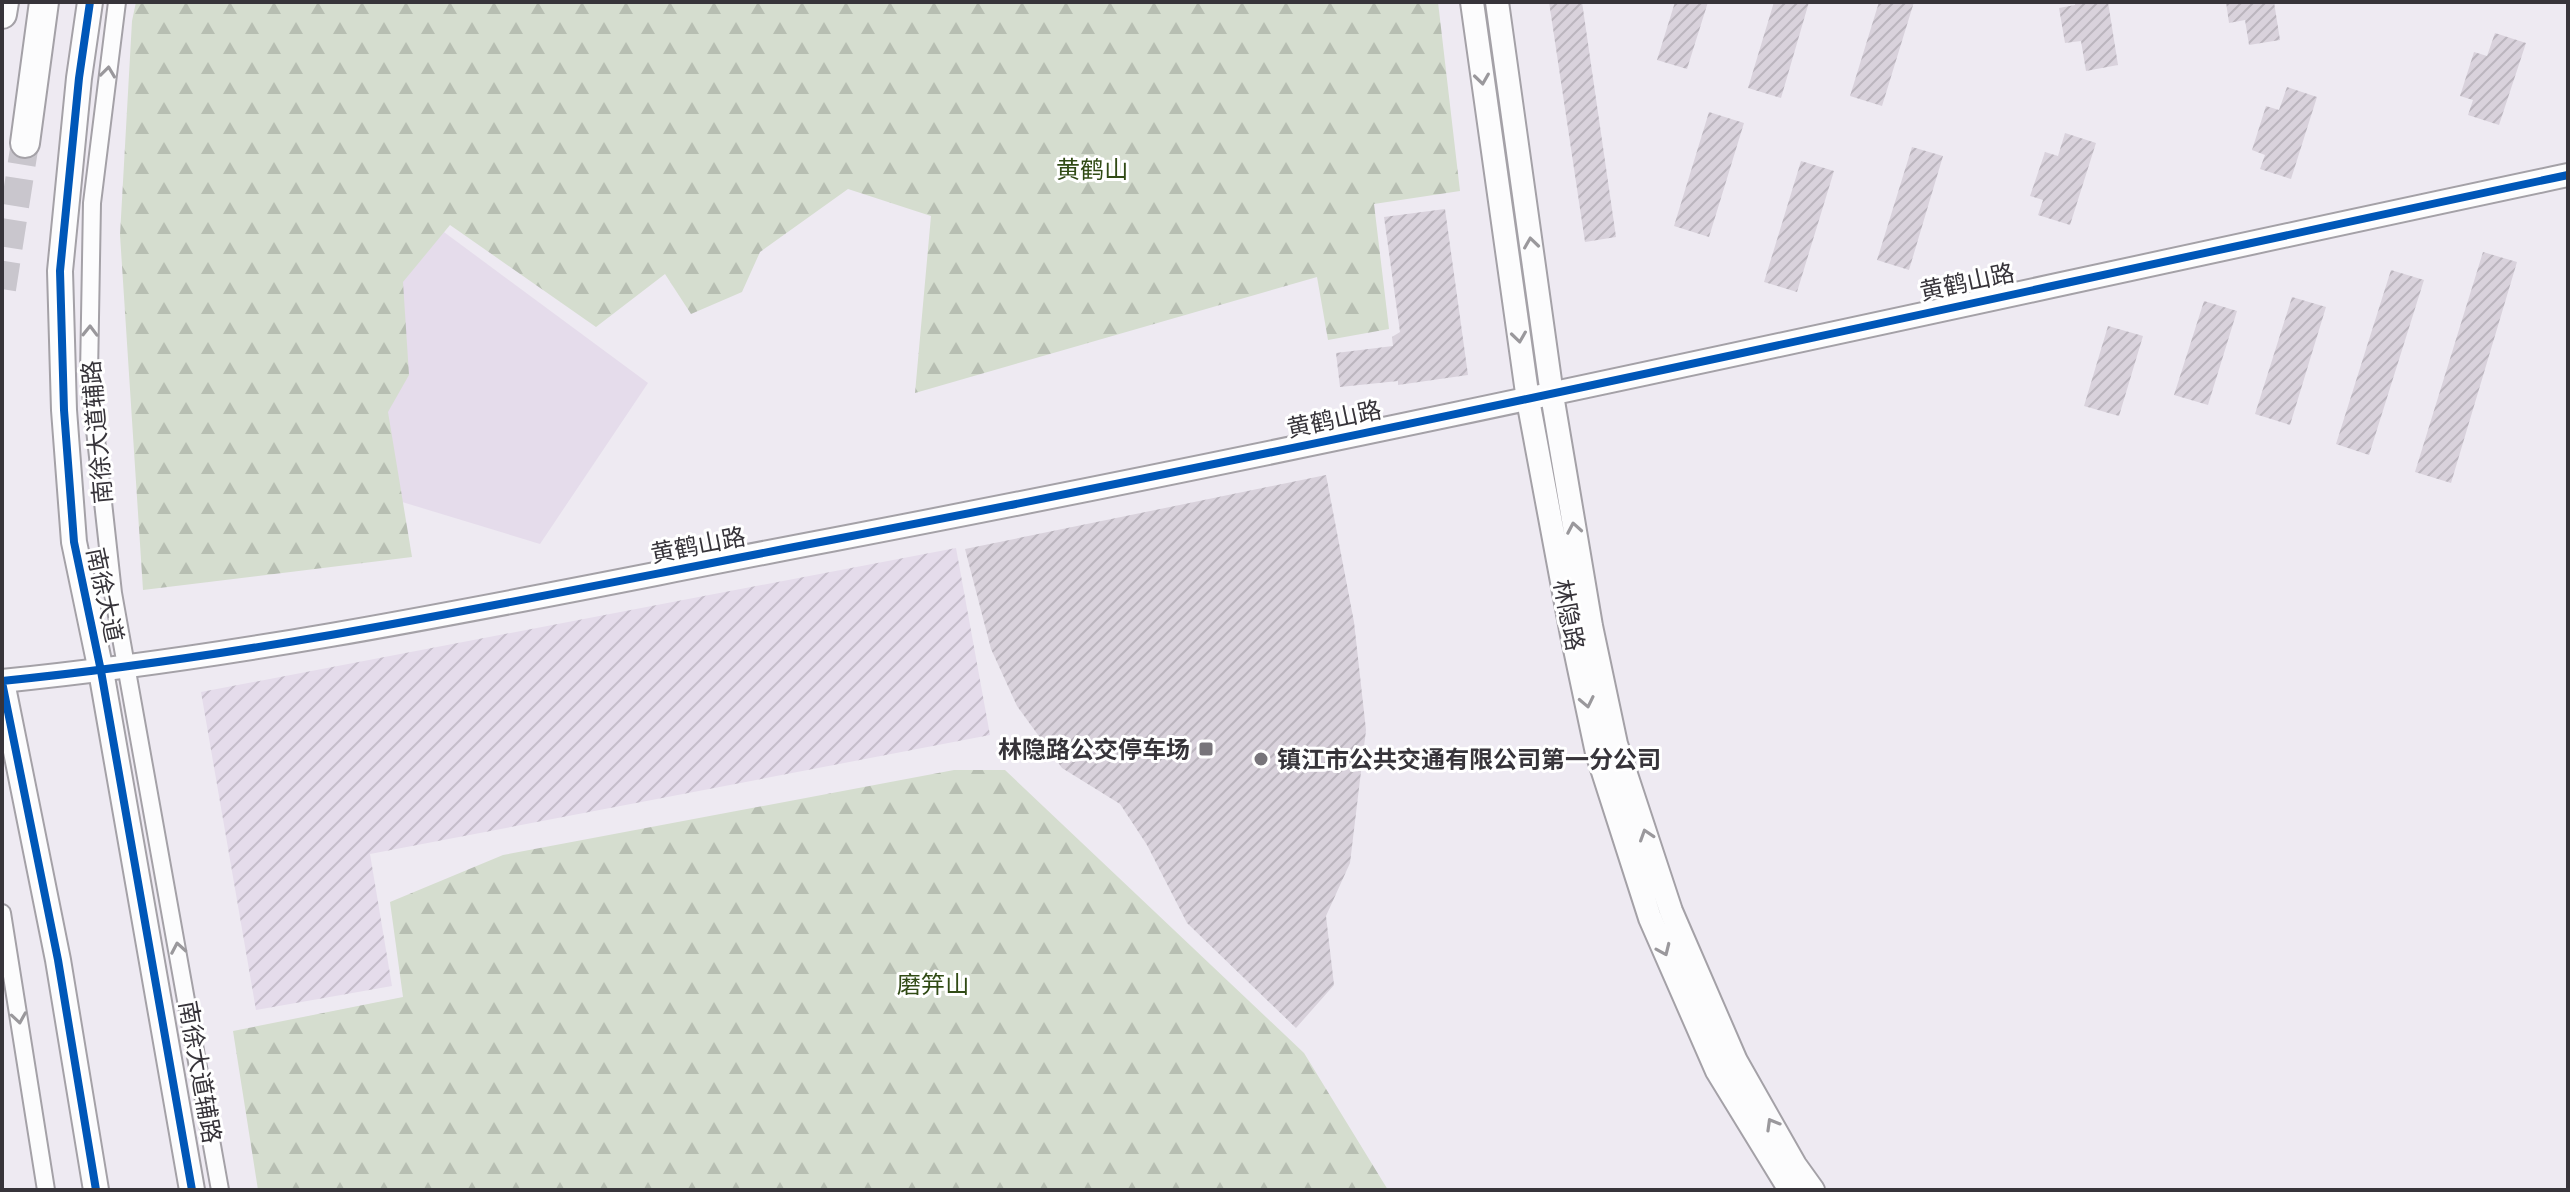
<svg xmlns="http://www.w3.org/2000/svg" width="2570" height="1192" font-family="Arial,'Noto Sans SC',sans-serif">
<defs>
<pattern id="industrial-furrows" width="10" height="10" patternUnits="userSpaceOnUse" patternTransform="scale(2)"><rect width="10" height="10" fill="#e5dceb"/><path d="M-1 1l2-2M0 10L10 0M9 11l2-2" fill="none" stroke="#c5bdca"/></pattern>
<pattern id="forest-firs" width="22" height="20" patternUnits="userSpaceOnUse" patternTransform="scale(2)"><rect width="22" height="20" fill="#d5ddcf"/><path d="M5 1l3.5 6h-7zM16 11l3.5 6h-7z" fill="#b7beb2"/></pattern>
<pattern id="building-hatch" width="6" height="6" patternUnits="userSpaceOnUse" patternTransform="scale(2)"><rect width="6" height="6" fill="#d9d2dc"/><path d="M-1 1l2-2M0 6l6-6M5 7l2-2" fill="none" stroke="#bbb5be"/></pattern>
</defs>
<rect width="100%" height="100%" fill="#eeeaf2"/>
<path fill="#e5dceb" d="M406 204 648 383 540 544 353 487Z"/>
<path fill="url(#industrial-furrows)" d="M956 548 990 735 370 854 392 986 256 1010 201 692Z"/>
<path fill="url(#forest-firs)" d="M136 2H1438L1460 191 1374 204 1389 329 1328 340 1317 277 915 393 931 216 848 189 760 252 742 292 691 314 665 274 596 327 450 225 403 282 409 375 388 412 412 557 143 590 120 235 132 21Z
M954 770H1005L1304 1053 1388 1190H258L233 1031 403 997 390 902 503 855Z"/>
<path fill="url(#building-hatch)" d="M1549 2H1582L1616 237 1585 242Z
M1675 2H1708L1687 69 1657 60Z
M1774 2H1809L1781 98 1748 88Z
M1879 2H1914L1882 106 1850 96Z
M2075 2H2108L2118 65 2086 71 2081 41 2065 43 2059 8 2075 5Z
M2226 2H2274L2280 40 2249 45 2245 20 2229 23Z
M2495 33 2526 43 2499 125 2468 115 2473 100 2460 96 2474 52 2487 56Z
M2287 87 2317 97 2291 179 2260 169 2265 155 2252 150 2266 106 2279 110Z
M1709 112 1744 123 1709 237 1674 226Z
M2065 133 2096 143 2070 225 2038 215 2043 200 2030 196 2045 152 2058 156Z
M1912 147 1943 156 1909 270 1877 260Z
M1801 161 1834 171 1797 292 1764 282Z
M1445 209 1468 375 1398 385V381L1340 387 1336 353 1393 346 1392 337 1400 332 1384 217Z
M2483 252 2517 262 2451 483 2415 472Z
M2391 270 2424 280 2369 455 2336 444Z
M2292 297 2326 307 2290 425 2255 414Z
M2204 301 2237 311 2208 405 2174 395Z
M2108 326 2143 336 2119 416 2084 406Z
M1326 475 1354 622 1366 730 1350 863 1326 916 1334 985 1296 1028 1187 923 1147 845 1120 804 1062 768 1017 706 991 649 965 549Z"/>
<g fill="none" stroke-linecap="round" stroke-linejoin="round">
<path stroke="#c9c6cd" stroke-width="28" stroke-dasharray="28 14" stroke-linecap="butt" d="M2 289 25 143"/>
<defs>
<path id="street" d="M117 2 92 203 89 375 113 593 220 1190
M2 913 46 1190"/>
<path id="secondary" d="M1472 2 1528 400 1572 635 1597 753 1650 918 1717 1071 1790 1190
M1497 2 1552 395 1591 626 1616 744 1671 911 1736 1061 1795 1165 1813 1190
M2 681C281 653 556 592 831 540 1412 429 1989 298 2568 175"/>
<path id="primary" d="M90 2 79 78 60 271 64 410 74 542 101 671 192 1190
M2 682 58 960 96 1190"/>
<path id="highway" d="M2 14 4 2
M25 143 44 2"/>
</defs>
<use href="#street" stroke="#a4a1a7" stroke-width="20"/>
<use href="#secondary" stroke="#a4a1a7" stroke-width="26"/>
<use href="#primary" stroke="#a4a1a7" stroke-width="28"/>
<use href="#highway" stroke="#a4a1a7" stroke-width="32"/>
<use href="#street" stroke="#fcfcfd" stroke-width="16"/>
<use href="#secondary" stroke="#fcfcfd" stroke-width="22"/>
<use href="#primary" stroke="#fcfcfd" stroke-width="24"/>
<use href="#highway" stroke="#fcfcfd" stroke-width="28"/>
<defs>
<path id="cycleway" d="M90 2 79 78 60 271 64 410 74 542 101 671 192 1190
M2 681C281 653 556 592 831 540 1412 429 1989 298 2568 175
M2 682 58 960 96 1190"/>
</defs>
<use href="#cycleway" stroke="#fff" stroke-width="13"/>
<use href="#cycleway" stroke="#0057b8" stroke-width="8"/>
</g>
<defs><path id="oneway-chevron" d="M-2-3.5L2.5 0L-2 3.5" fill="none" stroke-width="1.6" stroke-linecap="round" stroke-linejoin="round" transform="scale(2)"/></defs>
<g stroke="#9a989c">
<use href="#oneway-chevron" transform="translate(108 72) rotate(-83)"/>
<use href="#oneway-chevron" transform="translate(1482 79) rotate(82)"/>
<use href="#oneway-chevron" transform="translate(1531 243) rotate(-98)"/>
<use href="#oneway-chevron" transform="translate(90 331) rotate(-89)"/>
<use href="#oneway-chevron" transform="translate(1519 337) rotate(82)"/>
<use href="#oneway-chevron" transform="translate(1574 528) rotate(-100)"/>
<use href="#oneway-chevron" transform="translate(1587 702) rotate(78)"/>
<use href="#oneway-chevron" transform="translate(1646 835) rotate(-108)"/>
<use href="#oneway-chevron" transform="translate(178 948) rotate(-100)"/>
<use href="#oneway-chevron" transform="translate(1664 950) rotate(66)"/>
<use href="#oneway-chevron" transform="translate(19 1018) rotate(81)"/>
<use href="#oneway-chevron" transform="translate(1772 1124) rotate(-120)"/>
</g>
<g fill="#77747a" stroke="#fff" stroke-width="3">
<rect x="1198" y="741" width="16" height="16" rx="4"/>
<circle cx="1261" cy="759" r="8"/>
</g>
<g text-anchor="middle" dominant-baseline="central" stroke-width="6" stroke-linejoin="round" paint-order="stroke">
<g font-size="24" fill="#314b15" stroke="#fff">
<text x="1092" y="169">黄鹤山</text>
<text x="933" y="984">磨笄山</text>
</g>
<g font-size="24" fill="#37343a" stroke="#fff">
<text transform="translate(1967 282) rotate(-12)">黄鹤山路</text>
<text transform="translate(1334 419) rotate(-12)">黄鹤山路</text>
<text transform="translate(97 432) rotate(-95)">南徐大道辅路</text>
<text transform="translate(698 545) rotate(-11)">黄鹤山路</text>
<text transform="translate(105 595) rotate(78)">南徐大道</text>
<text transform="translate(1569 615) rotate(79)">林隐路</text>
<text transform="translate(200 1072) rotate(80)">南徐大道辅路</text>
</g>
<g font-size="24" font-weight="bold" fill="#37343a" stroke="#fff" text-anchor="end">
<text x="1190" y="749">林隐路公交停车场</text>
<text x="1277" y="759" text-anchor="start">镇江市公共交通有限公司第一分公司</text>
</g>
</g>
<rect width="2570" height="1192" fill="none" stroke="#37343a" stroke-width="8"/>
</svg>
